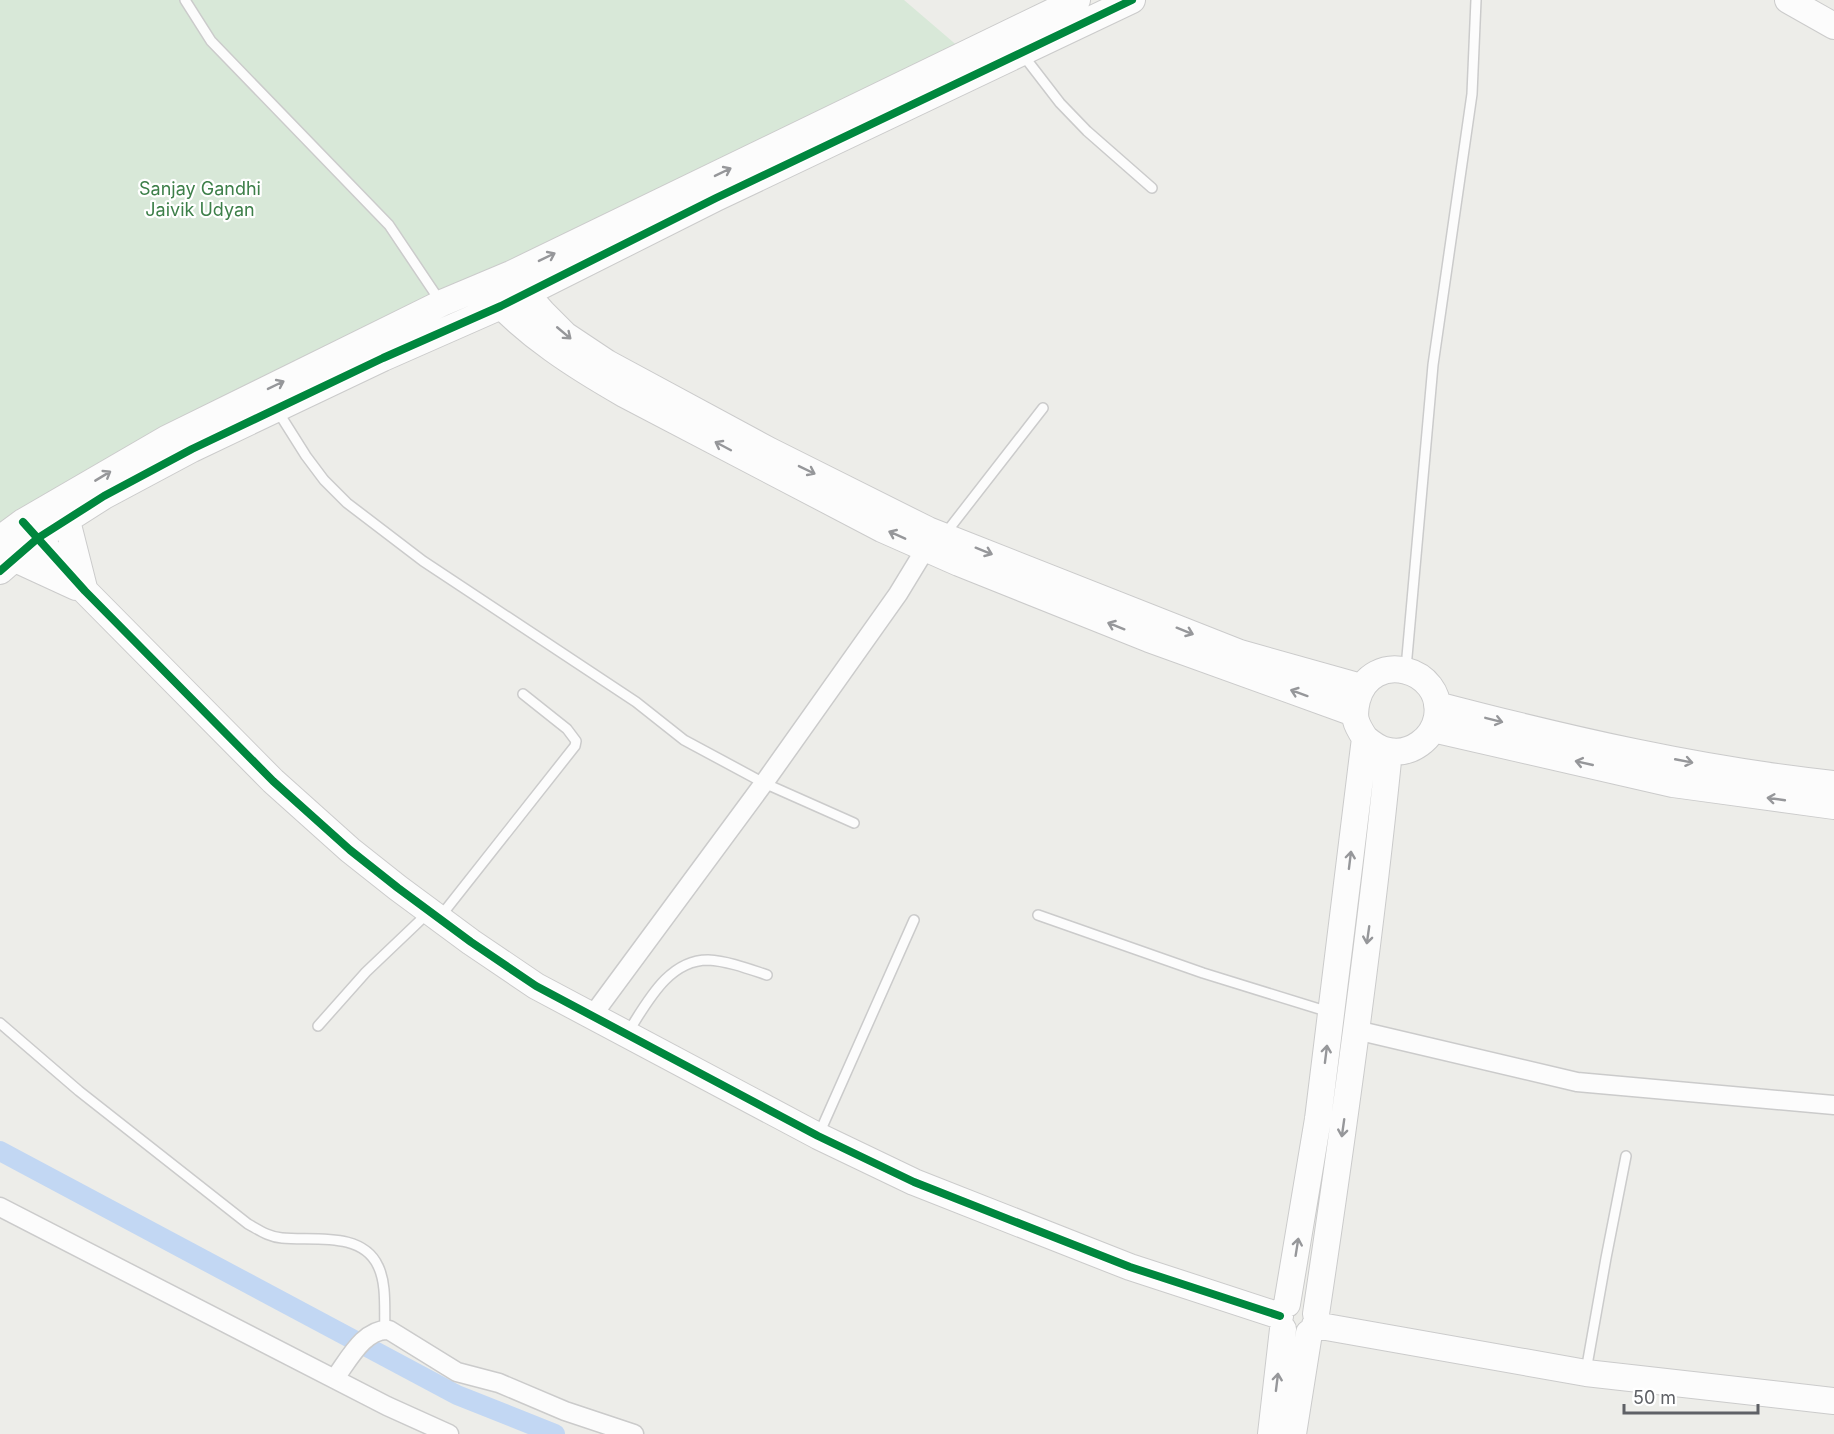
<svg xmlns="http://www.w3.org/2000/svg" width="1834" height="1434" font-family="Inter,sans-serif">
<rect width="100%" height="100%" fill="#edede9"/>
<path fill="#d8e8d8" d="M0 0H904L960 48 0 534Z"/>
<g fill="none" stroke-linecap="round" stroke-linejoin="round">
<path stroke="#c2d7f3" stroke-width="20" d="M0 1151 457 1395 555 1434"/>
<defs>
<path id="lane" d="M185 0 211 41 389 225 440 301
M1023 55 1060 103 1087 131 1152 188
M277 410 306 456 324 480 347 503 423 561 636 702 684 740 764 783 854 823
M945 534 1043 408
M1406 668 1433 365 1472 94 1476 0
M1038 915 1203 973 1329 1012
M440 917 575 746 576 741 567 729 523 694
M0 1023 79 1091 248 1224C259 1230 269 1237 282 1238 312 1241 362 1231 378 1266 387 1284 384 1310 385 1330
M318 1026 366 972 429 912
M628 1032C647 1003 668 960 708 960 728 961 749 969 767 975
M819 1134 914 920
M1586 1371 1606 1258 1626 1156"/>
<path id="street" d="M592 1016 764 783 898 594 926 548
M1356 1030 1577 1082 1834 1105
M0 1207 387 1406 449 1434
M335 1378C348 1361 364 1328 389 1330L457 1372 499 1383 565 1411 634 1434"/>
<path id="secondary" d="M1788 0 1834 26
M516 282 543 313 565 335 607 363 770 451 928 530 1240 653 1361 687
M490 294C528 336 575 366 624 394L882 529 959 563 1149 639 1354 713
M63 505 84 588
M23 522 85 591 273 781 350 850 398 888 471 942 536 986 818 1136 914 1182 1130 1267 1280 1316
M0 539 23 522 166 439 442 303 511 274 1077 0
M0 552 76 587
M0 571 38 538 104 496 192 449 383 358 501 306 716 198 1132 0
M1437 705C1567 739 1700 770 1834 784
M1433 729 1673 784 1834 806
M1287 1304 1318 1119 1365 738C1355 723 1353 717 1357 700 1371 648 1445 668 1437 717 1433 739 1411 755 1389 751 1379 750 1372 744 1365 738
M1316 1314C1344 1127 1370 940 1389 751
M1315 1325 1586 1373 1834 1401
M1271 1434 1283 1329
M1293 1434 1309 1333"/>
</defs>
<use href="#lane" stroke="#cbcbcb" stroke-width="12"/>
<use href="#street" stroke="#cbcbcb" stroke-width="21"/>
<use href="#secondary" stroke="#cbcbcb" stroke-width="28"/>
<use href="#lane" stroke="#fcfcfc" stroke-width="9"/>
<use href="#street" stroke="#fcfcfc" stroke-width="18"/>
<use href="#secondary" stroke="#fcfcfc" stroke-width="26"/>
<defs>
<path id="cycleway" d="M23 522 85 591 273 781 350 850 398 888 471 942 536 986 818 1136 914 1182 1130 1267 1280 1316
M0 571 38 538 104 496 192 449 383 358 501 306 716 198 1132 0"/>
</defs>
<use href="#cycleway" stroke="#fff" stroke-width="11"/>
<use href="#cycleway" stroke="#00873e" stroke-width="8"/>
</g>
<defs><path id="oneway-shaft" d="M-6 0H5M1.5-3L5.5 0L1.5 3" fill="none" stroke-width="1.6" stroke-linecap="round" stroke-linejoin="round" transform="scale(1.5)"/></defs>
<g stroke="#96979a">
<use href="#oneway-shaft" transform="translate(723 172) rotate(-26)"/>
<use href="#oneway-shaft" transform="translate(547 257) rotate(-26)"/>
<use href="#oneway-shaft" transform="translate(564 333) rotate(40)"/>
<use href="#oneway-shaft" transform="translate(276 385) rotate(-26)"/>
<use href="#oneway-shaft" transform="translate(723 446) rotate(-152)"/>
<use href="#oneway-shaft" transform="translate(807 470) rotate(26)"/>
<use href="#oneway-shaft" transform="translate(103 476) rotate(-31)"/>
<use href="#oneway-shaft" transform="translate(897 535) rotate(-156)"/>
<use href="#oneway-shaft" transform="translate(984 551) rotate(22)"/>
<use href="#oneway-shaft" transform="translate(1116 626) rotate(-158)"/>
<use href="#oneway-shaft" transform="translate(1185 631) rotate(22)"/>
<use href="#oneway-shaft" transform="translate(1299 693) rotate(-160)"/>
<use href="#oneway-shaft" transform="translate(1494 720) rotate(14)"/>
<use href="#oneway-shaft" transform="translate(1684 761) rotate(11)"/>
<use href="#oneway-shaft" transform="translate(1584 763) rotate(-167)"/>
<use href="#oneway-shaft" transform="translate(1776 799) rotate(-172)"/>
<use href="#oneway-shaft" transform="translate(1350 860) rotate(-83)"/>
<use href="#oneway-shaft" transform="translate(1368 935) rotate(98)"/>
<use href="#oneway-shaft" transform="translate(1326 1054) rotate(-83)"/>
<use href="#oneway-shaft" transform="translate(1343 1128) rotate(98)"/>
<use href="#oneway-shaft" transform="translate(1297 1247) rotate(-81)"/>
<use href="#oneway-shaft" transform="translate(1277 1382) rotate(-83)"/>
</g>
<g text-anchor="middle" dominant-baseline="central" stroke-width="4.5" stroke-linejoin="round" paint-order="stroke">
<g font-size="18" fill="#3d7f49" stroke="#fff">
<text x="200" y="188">Sanjay Gandhi<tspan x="200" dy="21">Jaivik Udyan</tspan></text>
</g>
</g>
<path d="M1624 1404v9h134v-9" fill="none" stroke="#5f6166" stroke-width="3"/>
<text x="1633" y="1404" font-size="18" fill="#5f6166" stroke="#ffffff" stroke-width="4.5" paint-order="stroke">50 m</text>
</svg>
